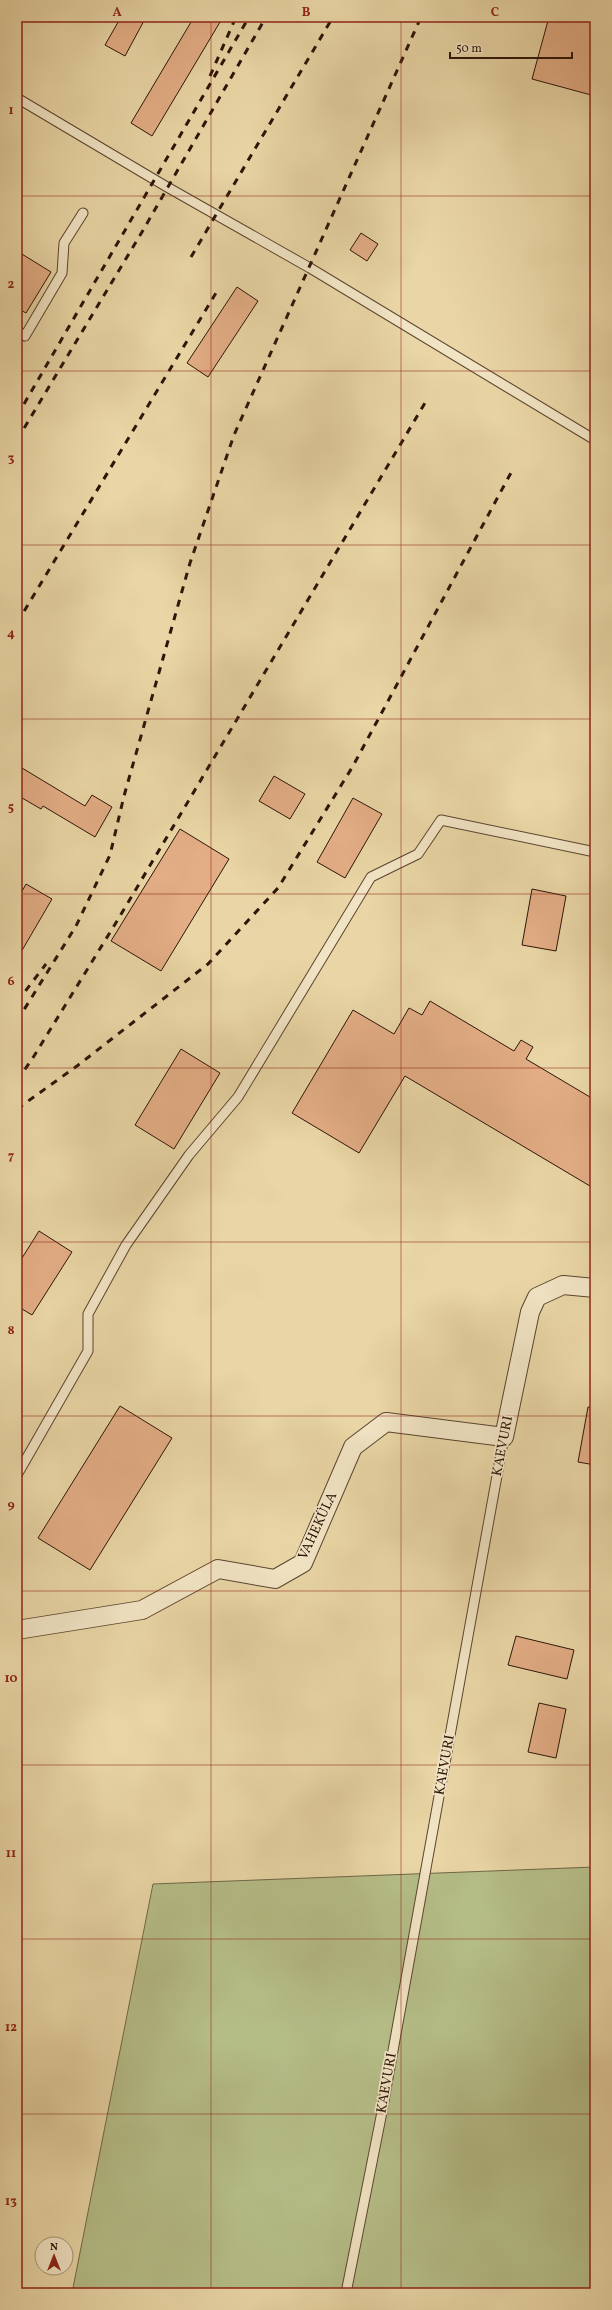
<svg xmlns="http://www.w3.org/2000/svg" width="612" height="2310" font-family="Vollkorn,serif">
<rect width="100%" height="100%" fill="#e9d5a5"/>
<filter id="stains"><feTurbulence type="fractalNoise" baseFrequency=".005" numOctaves="4"/><feColorMatrix values="0 0 0 0 .2 0 0 0 0 .09 0 0 0 0 .02 0 0 0 .5 -.17"/></filter>
<radialGradient id="worn" r=".72"><stop offset=".6" stop-color="#630" stop-opacity="0"/><stop offset="1" stop-color="#630" stop-opacity=".3"/></radialGradient>
<path fill="#b5bd87" stroke="#706848" d="M595 1867V2293H72L153 1884Z"/>
<path fill="#e3ad85" stroke="#2c1408" d="M121 17H146L125 56 105 45Z
M194 17H223L152 136 131 123Z
M549 17H595V96L532 79Z
M361 233 378 244 367 261 350 250Z
M17 251 51 272 26 313 17 308Z
M237 287 258 301 208 377 187 363Z
M17 765 85 806 92 795 112 807 95 837 43 806 41 809 17 795Z
M274 776 305 794 290 819 259 801Z
M353 798 382 814 345 878 317 862Z
M180 829 229 859 161 971 111 941Z
M26 884 52 899 17 959V900Z
M532 889 566 896 556 951 522 945Z
M430 1001 514 1051 521 1040 533 1047 526 1059 595 1100V1189L405 1076 359 1153 292 1113 353 1010 394 1034 409 1008 422 1015Z
M181 1049 220 1073 174 1149 135 1125Z
M39 1231 72 1252 32 1315 17 1306V1266Z
M120 1406 172 1438 90 1570 38 1538Z
M588 1407 595 1408V1465L578 1462Z
M516 1636 574 1650 567 1679 508 1665Z
M539 1703 566 1709 556 1758 528 1752Z"/>
<g fill="none" stroke-linecap="round" stroke-linejoin="round">
<defs>
<path id="service" d="M17 98 167 187 310 268 595 440
M17 331 25 336 62 273 64 243 83 213
M17 1475 88 1351V1314L126 1245 189 1155 238 1097 371 877 418 854 441 820 595 852
M346 2293 381 2117 504 1437"/>
<path id="minor" d="M17 1630 142 1610 218 1569 275 1579 303 1563 353 1447 386 1422 504 1437 530 1312 537 1297 563 1285 595 1288"/>
</defs>
<use href="#service" stroke="#5b442f" stroke-width="11"/>
<use href="#minor" stroke="#5b442f" stroke-width="20"/>
<use href="#service" stroke="#f1e4c4" stroke-width="9"/>
<use href="#minor" stroke="#f1e4c4" stroke-width="18"/>
<path stroke="#2c1408" stroke-width="3" stroke-dasharray="7 7" stroke-linecap="butt" d="M210 76 236 17
M191 257 333 17
M17 416 249 17
M17 440 142 232 266 17
M17 623 219 288
M17 1002 46 964
M17 1021 76 926 110 855 124 796 190 563 234 435 421 17
M17 1081 34 1056 117 921 425 403
M17 1109 77 1066 208 964 278 888 353 766 513 469"/>
</g>
<path fill="none" stroke="#8f2418" stroke-width="1" stroke-opacity="0.55" d="M211 17V2293M401 17V2293M17 196H595M17 371H595M17 545H595M17 719H595M17 894H595M17 1068H595M17 1242H595M17 1416H595M17 1591H595M17 1765H595M17 1939H595M17 2114H595"/>
<g text-anchor="middle" dominant-baseline="central" stroke-width="3.5" stroke-linejoin="round" paint-order="stroke">
<g font-size="14" fill="#2c1408" stroke="#f1e4c4">
<text transform="translate(503 1446) rotate(-79)">KAEVURI</text>
<text transform="translate(318 1526) rotate(-65)">VAHEKÜLA</text>
<text transform="translate(445 1765) rotate(-80)">KAEVURI</text>
<text transform="translate(387 2083) rotate(-80)">KAEVURI</text>
</g>
</g>
<rect width="612" height="2310" fill="none" stroke="#e9d5a5" stroke-width="44"/>
<g transform="translate(54 2256)"><circle r="19" fill="#f1e4c4" stroke="#a29179"/>
<path d="M0-3L7 15L0 10L-7 15Z" fill="#8f2418"/>
<text y="-6" font-size="11" font-weight="bold" text-anchor="middle" fill="#2c1408">N</text>
</g>
<path d="M450 52v6h122v-6" fill="none" stroke="#2c1408" stroke-width="2"/>
<text x="456" y="52" font-size="12" fill="#2c1408" stroke="#f1e4c4" stroke-width="3" paint-order="stroke">50 m</text>
<rect x="22" y="22" width="568" height="2266" fill="none" stroke="#8f2418" stroke-width="1.5"/>
<g font-size="13" text-anchor="middle" font-weight="bold" fill="#8f2418">
<text x="117" y="16">A</text>
<text x="306" y="16">B</text>
<text x="495" y="16">C</text>
<text x="11" y="114">1</text>
<text x="11" y="288">2</text>
<text x="11" y="462">3</text>
<text x="11" y="637">4</text>
<text x="11" y="811">5</text>
<text x="11" y="985">6</text>
<text x="11" y="1160">7</text>
<text x="11" y="1334">8</text>
<text x="11" y="1508">9</text>
<text x="11" y="1682">10</text>
<text x="11" y="1857">11</text>
<text x="11" y="2031">12</text>
<text x="11" y="2205">13</text>
</g>
<rect width="100%" height="100%" filter="url(#stains)"/>
<rect width="100%" height="100%" fill="url(#worn)"/>
</svg>
